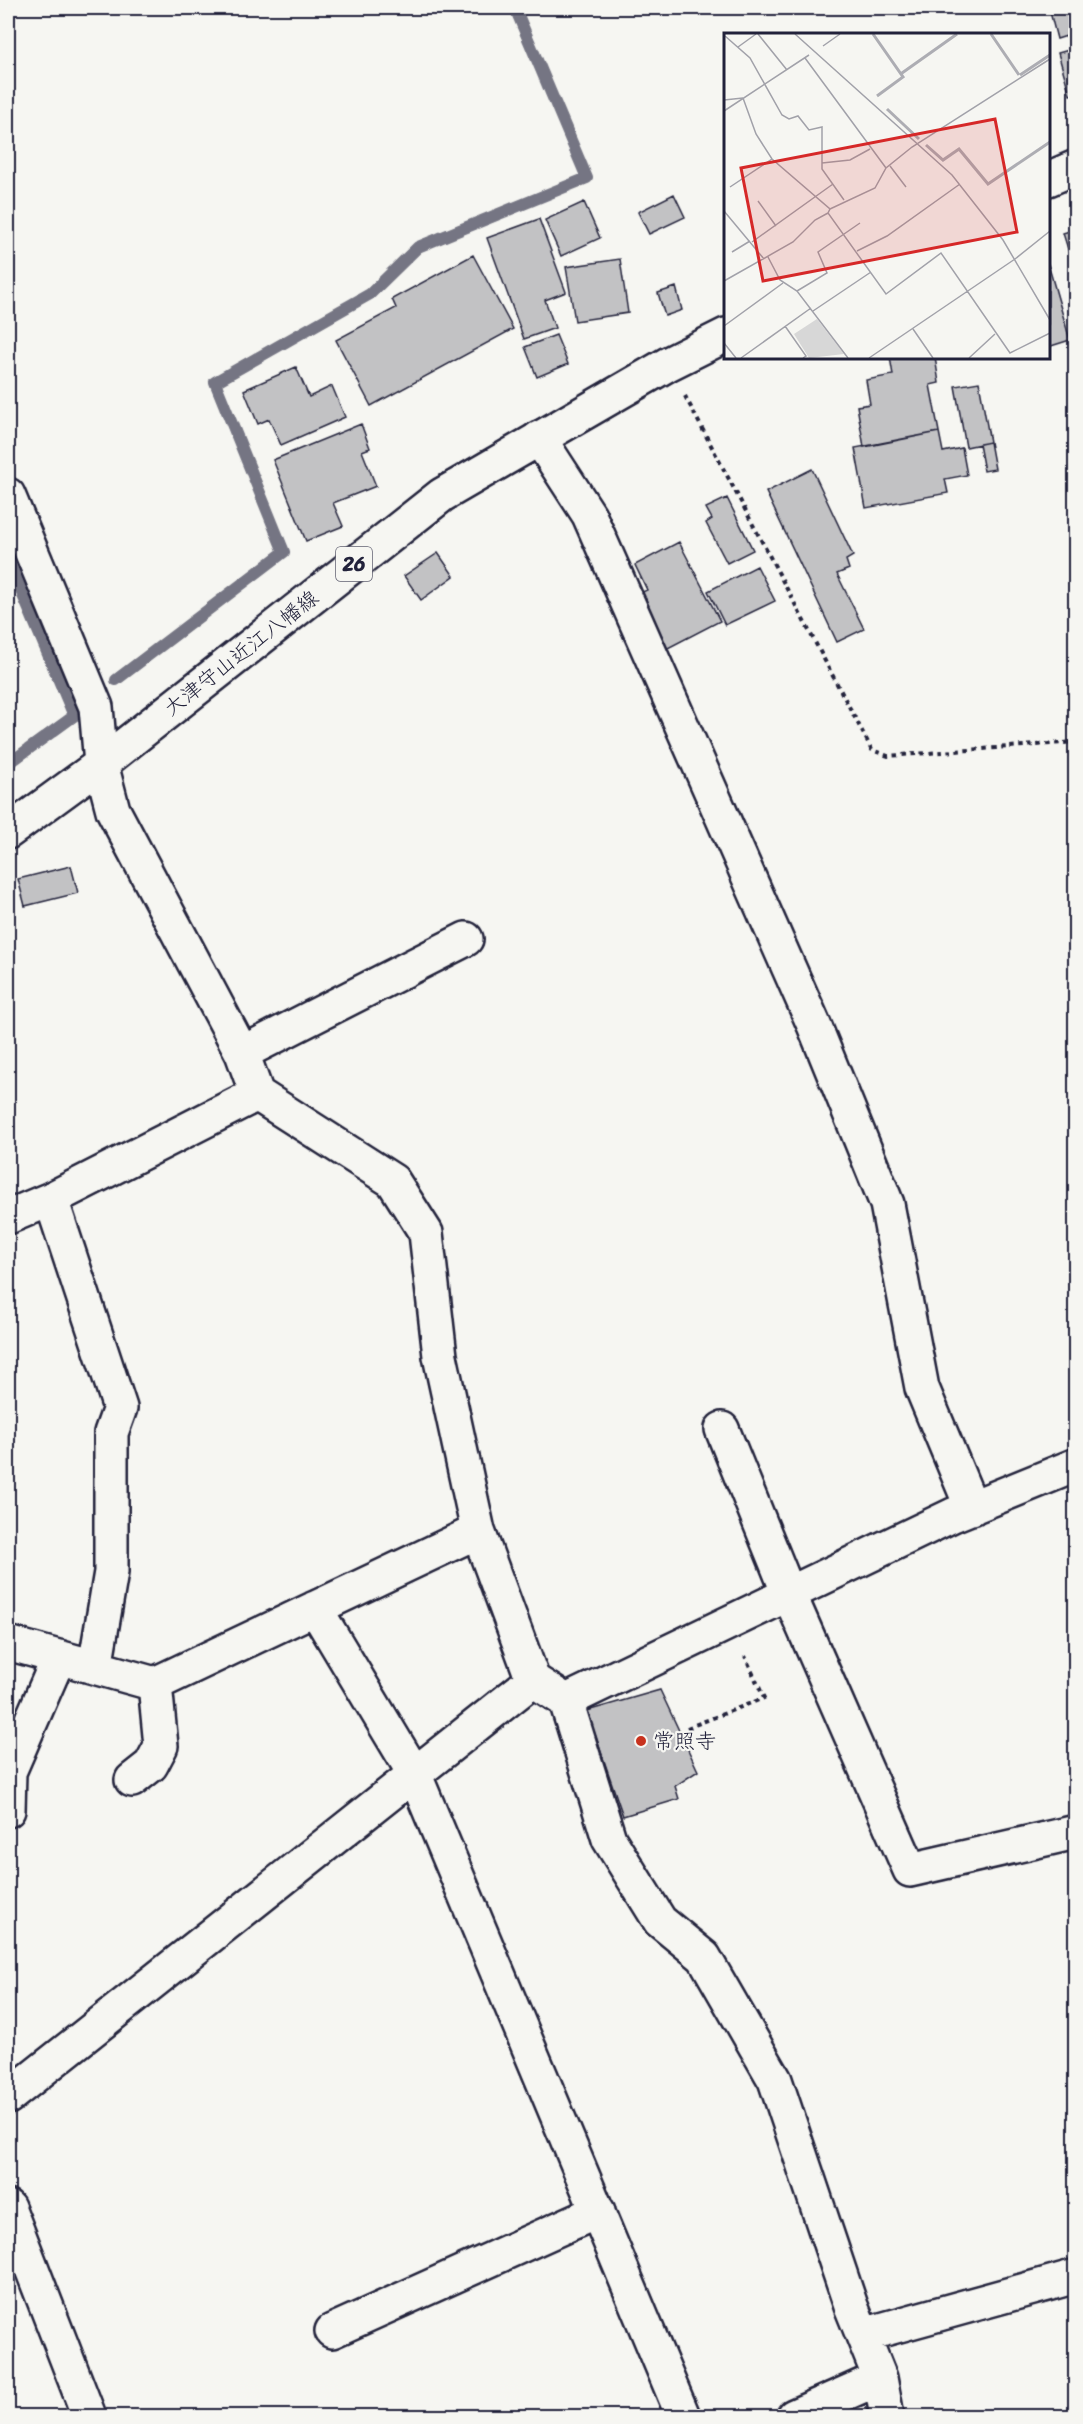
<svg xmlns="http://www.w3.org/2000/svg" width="1083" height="2424" font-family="Sriracha,'Klee One',sans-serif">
<rect width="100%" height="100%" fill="#f6f6f2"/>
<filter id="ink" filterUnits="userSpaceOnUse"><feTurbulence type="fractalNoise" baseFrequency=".0167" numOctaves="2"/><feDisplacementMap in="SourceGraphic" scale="12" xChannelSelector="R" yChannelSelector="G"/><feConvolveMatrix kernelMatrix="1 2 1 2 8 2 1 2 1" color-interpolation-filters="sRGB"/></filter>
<g filter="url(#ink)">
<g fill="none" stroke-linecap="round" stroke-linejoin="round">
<path stroke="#757583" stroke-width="12" d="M8 560 74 716 8 764
M116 680 284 552 215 382 370 294 418 247 587 178 515 8"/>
</g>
<path fill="#c2c2c4" stroke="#22223b" stroke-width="1.5" d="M1049 8H1076V33L1057 39Z
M1076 48V94L1070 95 1058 53Z
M674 194 685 217 649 234 638 212Z
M584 202 600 238 561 256 545 220Z
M539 219 566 292 545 300 555 328 524 339 487 238Z
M1076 229V275L1063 233Z
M473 255 513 329 371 406 336 340 396 308 392 299Z
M620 259 628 313 575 321 566 267Z
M1048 264 1070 340 1048 347Z
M676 287 682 310 665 316 658 293Z
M556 335 568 364 537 377 525 347Z
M890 357H935L939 383 930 385 939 432 864 447 857 406 870 404 866 380 893 375Z
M296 367 309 397 332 386 345 417 281 445 269 419 258 424 244 390Z
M979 382 990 442 966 447 955 386Z
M361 424 370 448 362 451 376 486 333 503 343 526 306 541 273 460Z
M939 432 943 452 962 448 967 475 945 479 948 493 866 508 855 448Z
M990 442 995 469 984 471 979 444Z
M812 469 853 556 846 560 849 569 837 574 864 629 837 642 766 492Z
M727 498 753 550 727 563 706 523 712 519 706 508Z
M679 542 720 621 666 649 638 594 647 590 635 565Z
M438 553 454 576 421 600 404 576Z
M757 566 775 601 725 625 708 591Z
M71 866 78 893 25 906 18 879Z
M660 1690 698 1771 675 1786 679 1799 623 1816 587 1711Z"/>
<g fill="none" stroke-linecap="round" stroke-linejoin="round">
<defs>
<path id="minor" d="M539 438 589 515 814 1025 887 1204 922 1388 972 1508
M8 495 96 707 101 764 113 810 242 1053 257 1094 393 1181 426 1233 440 1356 478 1531 533 1680
M242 1053 466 939
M51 1199 120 1408 111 1433V1572L95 1667
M8 1217 51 1199 257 1094
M722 1429 789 1594 910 1870 1076 1832
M315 1608 414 1773 683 2416
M8 1643 155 1684 478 1531
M566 1701 953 1515 1076 1465
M132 1780 151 1765 161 1746 155 1684
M8 1810 9 1772 59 1657
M8 2097 533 1680 566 1701 609 1839 660 1921 704 1957 775 2080 851 2306 880 2378 887 2416
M8 2207 89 2416
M332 2331 598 2211
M863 2335 1076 2276
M794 2416 880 2378"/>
<path id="major" d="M1048 179 1076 167
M8 832 101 764 442 495 668 364 726 335"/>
</defs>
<use href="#minor" stroke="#22223b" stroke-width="38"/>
<use href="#major" stroke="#22223b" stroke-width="38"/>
<path stroke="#22223b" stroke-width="4" stroke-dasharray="4.5 4.5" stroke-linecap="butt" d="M685 396 872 750 888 756 1076 742
M687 1728 764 1698 745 1656"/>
<use href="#minor" stroke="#f6f6f2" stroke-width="33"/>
<use href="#major" stroke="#f6f6f2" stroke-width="33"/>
</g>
</g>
<circle fill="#c8321e" stroke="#f6f6f2" stroke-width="2" cx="641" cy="1741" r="6"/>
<g text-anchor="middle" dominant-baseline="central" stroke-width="4.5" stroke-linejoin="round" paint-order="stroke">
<rect fill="#f6f6f2" stroke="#626272" stroke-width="1.5" x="336" y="547" width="36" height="34" rx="4.5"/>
<g font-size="20" font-weight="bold" fill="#22223b">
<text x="354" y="564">26</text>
</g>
<g font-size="21" fill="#22223b" stroke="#f6f6f2">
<text transform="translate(241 653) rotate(-38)">大津守山近江八幡線</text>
</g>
<g font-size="21" fill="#22223b" stroke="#f6f6f2" text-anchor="start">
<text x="653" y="1741">常照寺</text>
</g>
</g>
<g transform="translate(724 33)">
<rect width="326" height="326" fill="#f6f6f2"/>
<path d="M93 286 120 321 85 325 70 301Z" fill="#d7d7d7"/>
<path fill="none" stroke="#adadb3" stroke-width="3" d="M149 1 179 44 153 63M267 1 295 42M178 40 233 1M296 42 326 22M163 76 195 106M202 112 219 127 235 116 264 151 326 109"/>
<path fill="none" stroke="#a1a1a9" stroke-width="1.5" d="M34 1 63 37M71 1 228 142 279 207 326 287M1 3 26 25 58 82 65 86 74 83 85 97 98 94V136L120 167M99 13 116 1M14 14 32 1M81 25 162 135M19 65 32 101 48 126 106 176 104 180 162 261 217 220 286 320 326 300M0 67 19 65M0 78 85 22M98 130 126 127 146 116M166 133 182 154M6 154 48 126M34 168 52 193M106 176 151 155 162 135 188 114 326 26M0 178 40 226M28 209 109 151M133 218 163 203 236 151M8 219 26 208M44 224 56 247 73 258 124 325M291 226 326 198M0 248 69 209 91 187 104 180M73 258 103 240 94 219 136 190M89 278 147 239M0 293 59 250M61 293 82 323 79 325M189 296 209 325M0 310 12 325M17 325 87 275M145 325 291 226M245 325 271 301"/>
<path fill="#d62828" fill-opacity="0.15" stroke="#d62828" stroke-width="3" d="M271 86 293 199 39 248 17 135Z"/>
<rect width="326" height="326" fill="none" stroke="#22223b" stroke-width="3"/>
</g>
<rect width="1083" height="2424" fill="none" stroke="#f6f6f2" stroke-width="30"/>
<rect x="15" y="15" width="1053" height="2394" fill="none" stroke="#22223b" stroke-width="2" filter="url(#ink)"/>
</svg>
